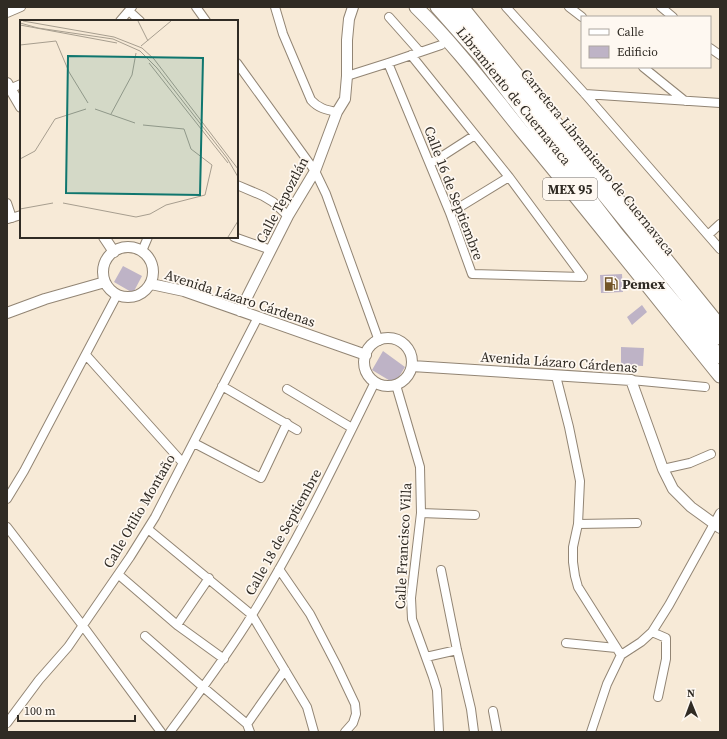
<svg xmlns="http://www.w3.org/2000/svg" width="727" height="739" font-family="'Source Serif 4',serif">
<rect width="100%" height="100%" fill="#f7ead7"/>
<path fill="#beb3c6" d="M123 266 142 276 133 293 114 282Z
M622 274 623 292 601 293 600 275Z
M642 305 647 312 632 325 627 317Z
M621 347 644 348 643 366 621 365Z
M383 351 405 367 397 380 392 382 372 370Z"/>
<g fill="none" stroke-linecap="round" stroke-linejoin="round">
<defs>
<path id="minor" d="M196 7 206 21
M275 7 283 34 311 100C318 108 326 110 337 112
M506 7 585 94 720 249
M569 7 582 17
M661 7 673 17
M129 11 140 21
M7 13 21 7
M389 17 420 52
M120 21 132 7
M710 48 720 55
M411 55 509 177 583 277
M237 63 315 171 326 194 379 341
M388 63 450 213 472 274 583 277
M643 67 685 101
M347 76 388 63 441 45
M7 90 21 84
M585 94 720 103
M430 164 475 135
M237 185 263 196 273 202 288 216
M7 203 12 218
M450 213 509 177
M8 219 21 215
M708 235 720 224
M234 237 271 250
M142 251 148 237
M86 355 182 462
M556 376 569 427 580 481 578 524 573 547V562L575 576 578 587 621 655
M631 380 705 387
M396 385 420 467 421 513 411 598 412 619 433 677 437 690 439 732
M222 386 297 430
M287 389 352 428
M194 443 261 478 287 423
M663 469 690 463 711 454
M7 499 24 471 117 295
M421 513 475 515
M578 524 637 523
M7 527 83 626 161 732
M148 529 252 615 307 707 314 732
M279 569 310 614 337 666 355 704 356 714 353 723 345 732
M441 570 457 650 471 709 474 732
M119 575 177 625 224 659
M177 625 209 578
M652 632 666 638V659L658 697
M145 636 203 687 247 724 250 732
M566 643 616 648
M426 657 457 650
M493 711 497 732
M7 723 39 680 68 647 130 557 155 517 258 317
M247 724 285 670
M170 732C198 694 227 656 252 615 298 541 336 461 375 382
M591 732 607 684 621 655 641 642 652 632 669 605 720 513"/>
<path id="tertiary" d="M7 83 21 107
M104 237 114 252
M103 272a25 25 0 1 1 50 0a25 25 0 1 1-50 0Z
M151 284 184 291 366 355
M240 311 288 216 315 171 337 112 345 99 347 76V40L349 19 353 7
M7 313 45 299 105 282
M364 362a24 24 0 1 1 48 0a24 24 0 1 1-48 0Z
M412 366 631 380 663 469 673 489 691 507 720 528"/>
<path id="primary" d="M416 7C455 45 488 89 522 131 589 212 654 294 720 376
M462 7 720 326"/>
<path id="trunk" d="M437 7 482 58 617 234 720 357
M450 7 489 53 720 338"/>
</defs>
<use href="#minor" stroke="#928574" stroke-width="10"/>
<use href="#tertiary" stroke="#928574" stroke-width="12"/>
<use href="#primary" stroke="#928574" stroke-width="15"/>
<use href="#trunk" stroke="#928574" stroke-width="15"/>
<use href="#minor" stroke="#fff" stroke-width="8"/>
<use href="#tertiary" stroke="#fff" stroke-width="10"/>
<use href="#primary" stroke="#fff" stroke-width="13"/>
<use href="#trunk" stroke="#fff" stroke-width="13"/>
</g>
<defs>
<symbol id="fuel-bare" viewBox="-9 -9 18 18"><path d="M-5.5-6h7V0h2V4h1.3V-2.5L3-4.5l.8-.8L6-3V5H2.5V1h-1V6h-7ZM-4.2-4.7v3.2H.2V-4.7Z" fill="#725428" stroke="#fef8f1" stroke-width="2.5" paint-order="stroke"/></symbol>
</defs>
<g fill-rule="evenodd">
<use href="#fuel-bare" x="601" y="274" width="20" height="20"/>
</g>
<g text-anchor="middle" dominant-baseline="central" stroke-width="3.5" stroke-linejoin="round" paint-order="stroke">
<rect fill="#fef8f1" stroke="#6e6862" stroke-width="1" x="543" y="178" width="54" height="22" rx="3"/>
<g font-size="13" font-weight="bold" fill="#302b24">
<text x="570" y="189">MEX 95</text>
</g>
<g font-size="14" fill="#302b24" stroke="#fef8f1">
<text transform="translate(514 96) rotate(51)">Libramiento de Cuernavaca</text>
<text transform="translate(598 162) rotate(51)">Carretera Libramiento de Cuernavaca</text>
<text transform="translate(454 193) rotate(69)">Calle 16 de Septiembre</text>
<text transform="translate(282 200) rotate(-62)">Calle Tepoztlán</text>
<text transform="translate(240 298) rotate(18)">Avenida Lázaro Cárdenas</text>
<text transform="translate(559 362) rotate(4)">Avenida Lázaro Cárdenas</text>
<text transform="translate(139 511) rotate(-60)">Calle Otilio Montaño</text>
<text transform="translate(283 532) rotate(-61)">Calle 18 de Septiembre</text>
<text transform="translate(403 546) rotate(-87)">Calle Francisco Villa</text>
</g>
<g font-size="14" font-weight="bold" fill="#302b24" stroke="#fef8f1" text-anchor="start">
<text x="622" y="284">Pemex</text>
</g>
</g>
<g transform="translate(20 20)">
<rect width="218" height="218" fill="#f7ead7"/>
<path fill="none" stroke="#a79e8f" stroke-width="1" d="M3 1 94 17 122 28 134 39 218 149M118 1 128 21M0 3 18 8 93 19 120 31 137 48 207 138 218 157M0 5 97 23M0 25 36 21 49 52 68 83M121 26 151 1M129 43 208 143M75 89 115 103M91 94 112 55 116 33M0 139 15 131 35 99 66 89M43 183 116 197 130 194 146 185 185 175 192 145 171 129 164 109 123 105M0 189 33 183M208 217 218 201"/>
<path fill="#0f766e" fill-opacity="0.15" stroke="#0f766e" stroke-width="2" d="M48 36 183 38 180 175 46 173Z"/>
<rect width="218" height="218" fill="none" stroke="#302b24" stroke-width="2"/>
</g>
<rect width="727" height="739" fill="none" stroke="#302b24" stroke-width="16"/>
<rect x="581" y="16" width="130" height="52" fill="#fef8f1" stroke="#aca69f"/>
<rect x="589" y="29" width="20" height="6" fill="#ffffff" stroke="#aca69f"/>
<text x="617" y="36" font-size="12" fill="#302b24">Calle</text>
<rect x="589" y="46" width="20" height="12" fill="#beb3c6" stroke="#aca69f"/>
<text x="617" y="56" font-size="12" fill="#302b24">Edificio</text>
<g transform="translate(691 703) rotate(359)" stroke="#fef8f1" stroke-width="3" paint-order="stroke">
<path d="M0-3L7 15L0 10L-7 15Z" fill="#302b24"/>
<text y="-6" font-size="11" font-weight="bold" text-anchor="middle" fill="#302b24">N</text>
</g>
<path d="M18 715v6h117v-6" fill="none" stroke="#302b24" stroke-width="2"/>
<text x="24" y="715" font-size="12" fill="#302b24" stroke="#fef8f1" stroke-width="3" paint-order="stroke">100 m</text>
</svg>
